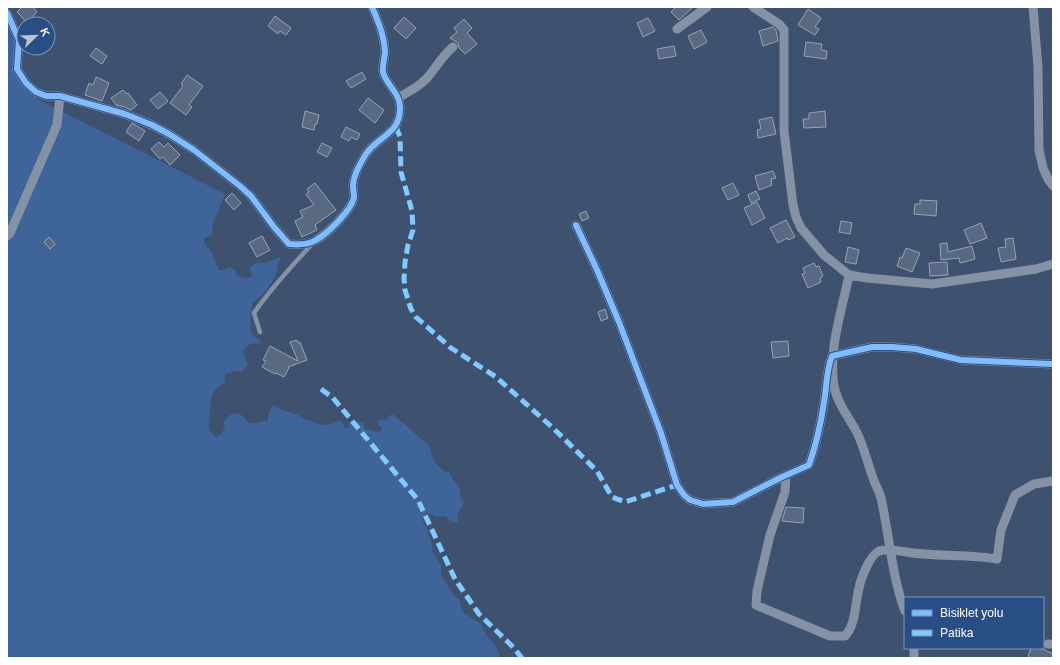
<svg xmlns="http://www.w3.org/2000/svg" width="1060" height="665" font-family="Arial,sans-serif">
<rect width="100%" height="100%" fill="#3e5270"/>
<path fill="#3e649a" d="M7 29 15 42 13 71 37 99 225 194 213 223 212 234 204 239 205 244 211 252 219 270H224L229 267 235 270 237 276 247 278 252 276 250 267 255 263H263L279 258 280 259C278 264 278 268 277 272 274 280 262 298 253 302 251 308 248 330 253 335 255 338 259 339 261 341L259 344C251 343 248 344 243 351L248 365 241 372 234 371 225 374V382C221 385 216 388 213 392 211 394 208 424 209 427 209 432 213 434 216 437 222 434 223 432 225 426L223 422 230 415 238 413 243 416C249 427 257 422 267 421 269 416 269 410 273 405L282 410 298 415 305 420H309C317 425 330 428 338 420L343 423 345 428 349 427 350 421 361 422 364 424V429L379 432 382 430 378 423 379 419 387 420 390 415H394L419 437 429 445 433 458 436 464 445 472H449L453 480 460 488V496L464 503 457 515 458 522 453 523 445 516 436 517 427 512 424 515 423 522 428 531 432 544 433 553 441 565V575L453 594 459 599 463 612 481 624 486 635 491 640 496 647 500 656 499 658H7Z"/>
<path fill="#596981" stroke="#98a3b4" d="M22 7H33L37 12 33 16 37 24H28L17 12Z
M676 7H693L679 20 671 12Z
M808 9 821 18 815 27 819 29 815 35 798 25Z
M275 16 291 28 286 35 280 31 278 34 268 26Z
M404 17 416 28 406 39 394 28Z
M648 18 655 31 643 37 637 23Z
M464 19 472 28 467 33 477 44 465 54 459 48 458 43 450 38 457 32 454 28Z
M773 27 776 30 778 41 763 46 759 31Z
M701 30 707 42 694 49 688 36Z
M806 42 822 44 821 50 827 51 826 59 804 56Z
M674 46 676 56 659 59 657 49Z
M96 48 107 56 102 64 90 56Z
M362 72 366 79 351 88 346 81Z
M187 75 203 86 189 105 192 107 186 115 170 103 183 86 181 84Z
M96 77 109 83 102 101 85 95 89 83 93 85Z
M123 90 127 94 128 93 137 105 131 110 125 107 116 105 111 98Z
M160 92 168 101 158 109 150 100Z
M368 98 384 110 375 123 359 110Z
M305 111 319 115 317 124H315L314 130 302 127Z
M825 111 826 127 804 128 803 119H809V113Z
M772 117 776 134 758 138 757 130 761 129 759 120Z
M132 123 145 131 139 141 126 132Z
M346 127 360 134 357 140 351 137 349 141 341 137Z
M159 142 164 147 168 143 180 155 170 165 163 157 160 159 151 149Z
M322 143 332 148 327 157 317 152Z
M773 171 776 178 771 179 772 185 759 190 755 176Z
M315 183 336 210 315 225 317 230 302 237 295 221 303 217 300 211 314 205 306 194 309 192 307 189Z
M733 183 739 195 728 200 722 188Z
M756 191 760 199 751 203 748 195Z
M232 193 241 203 234 210 225 200Z
M920 200 937 201 936 216 914 214 915 204H920Z
M757 202 765 218 752 225 744 208Z
M586 211 589 218 582 221 579 214Z
M786 220 795 237 788 240 787 238 778 243 770 228Z
M841 221 852 223 850 234 839 232Z
M981 223 987 238 970 244 964 230Z
M262 236 270 250 257 257 249 243Z
M49 237 55 244 50 249 44 242Z
M1013 238 1016 259 1001 262 998 248 1006 247 1005 239Z
M947 243 948 252 972 246 975 259 960 263 959 258 941 260 940 244Z
M848 247 859 250 856 264 845 262Z
M906 248 920 253 912 272 897 266 900 257 902 258Z
M947 262 948 275 930 276 929 263Z
M814 263 816 267 819 266 823 276 820 278 821 282 808 288 802 274 805 273 803 268Z
M605 309 608 318 601 321 598 312Z
M297 340 298 343 300 342 307 360 288 367 289 368 284 377 276 373 275 374 262 367 266 361 263 360 270 346 298 361 290 342Z
M788 341 789 356 773 358 771 342Z
M786 507 804 508 803 523 782 521Z
M1031 648 1043 649 1053 654V658H1031L1028 656Z"/>
<g fill="none" stroke-linecap="round" stroke-linejoin="round">
<path stroke="#8592a6" stroke-width="4.5" d="M260 332 254 313C271 288 292 266 312 244"/>
<path stroke="#8592a6" stroke-width="9" d="M753 7 779 24 784 30V131L793 205 796 217 801 228 824 255 849 275 867 278 932 284 1036 269 1053 264
M1033 7 1038 67 1039 150 1043 168 1048 179 1053 186
M7 13 19 40 17 69 26 83 36 92 46 96H60L125 114 152 125 169 134 194 150 240 186 251 196 274 227 289 244C299 245 308 245 316 240 327 234 352 210 354 197 354 193 353 189 353 185 354 174 360 164 366 154 378 136 401 134 400 107 400 93 385 83 383 72 382 66 385 57 385 51 384 35 378 21 372 7
M677 29 707 7
M398 98C408 92 419 87 427 78 436 68 442 56 453 47
M576 225 597 270 619 322 661 433 677 485 684 495 690 500 703 504 733 502 782 477 809 465C816 445 821 423 824 402 827 386 826 371 832 356L872 347H892L916 349 961 360 1053 364
M7 236 10 233 57 125 60 96
M849 275C842 311 828 349 834 386 837 401 846 414 854 427 863 442 866 459 872 475 874 483 879 490 881 498 889 533 892 578 905 611
M786 475 785 492 770 535 757 591 756 605 830 636H845C856 625 855 603 859 588 861 578 870 555 879 551 887 548 898 551 906 552 937 557 967 554 997 559L1001 530 1015 495 1034 484 1053 481
M1048 644H1053
M914 658V648"/>
<path stroke="#80caff" stroke-width="5" stroke-dasharray="10 5" stroke-linecap="butt" d="M396 127 400 137 401 172 412 211 413 230 408 245 405 262 404 279 405 290 411 309 416 317 451 348 496 377 553 428 597 471 612 497 625 502 677 485
M321 389 333 398 418 500 455 579 479 614 512 646 522 658"/>
<defs>
<path id="cycleway" d="M7 13 19 40 17 69 26 83 36 92 46 96H60L125 114 152 125 169 134 194 150 240 186 251 196 274 227 289 244C299 245 308 245 316 240 327 234 352 210 354 197 354 193 353 189 353 185 354 174 360 164 366 154 378 136 401 134 400 107 400 93 385 83 383 72 382 66 385 57 385 51 384 35 378 21 372 7
M576 225 597 270 619 322 661 433 677 485 684 495 690 500 703 504 733 502 782 477 809 465C816 445 821 423 824 402 827 386 826 371 832 356L872 347H892L916 349 961 360 1053 364"/>
</defs>
<use href="#cycleway" stroke="#294e85" stroke-width="8"/>
<use href="#cycleway" stroke="#80bcff" stroke-width="6"/>
</g>
<rect width="1060" height="665" fill="none" stroke="#ffffff" stroke-width="16"/>
<rect x="904" y="597" width="140" height="52" fill="#294e85" stroke="#7f95b6"/>
<rect x="912" y="610" width="20" height="6" fill="#80bcff" stroke="#7f95b6"/>
<text x="940" y="617" font-size="12" fill="#ffffff">Bisiklet yolu</text>
<rect x="912" y="630" width="20" height="6" fill="#80caff" stroke="#7f95b6"/>
<text x="940" y="637" font-size="12" fill="#ffffff">Patika</text>
<g transform="translate(36 36) rotate(67)"><circle r="19" fill="#294e85" stroke="#7f95b6"/>
<path d="M0-3L7 15L0 10L-7 15Z" fill="#bbc2cd"/>
<text y="-6" font-size="11" font-weight="bold" text-anchor="middle" fill="#ffffff">K</text>
</g>
</svg>
